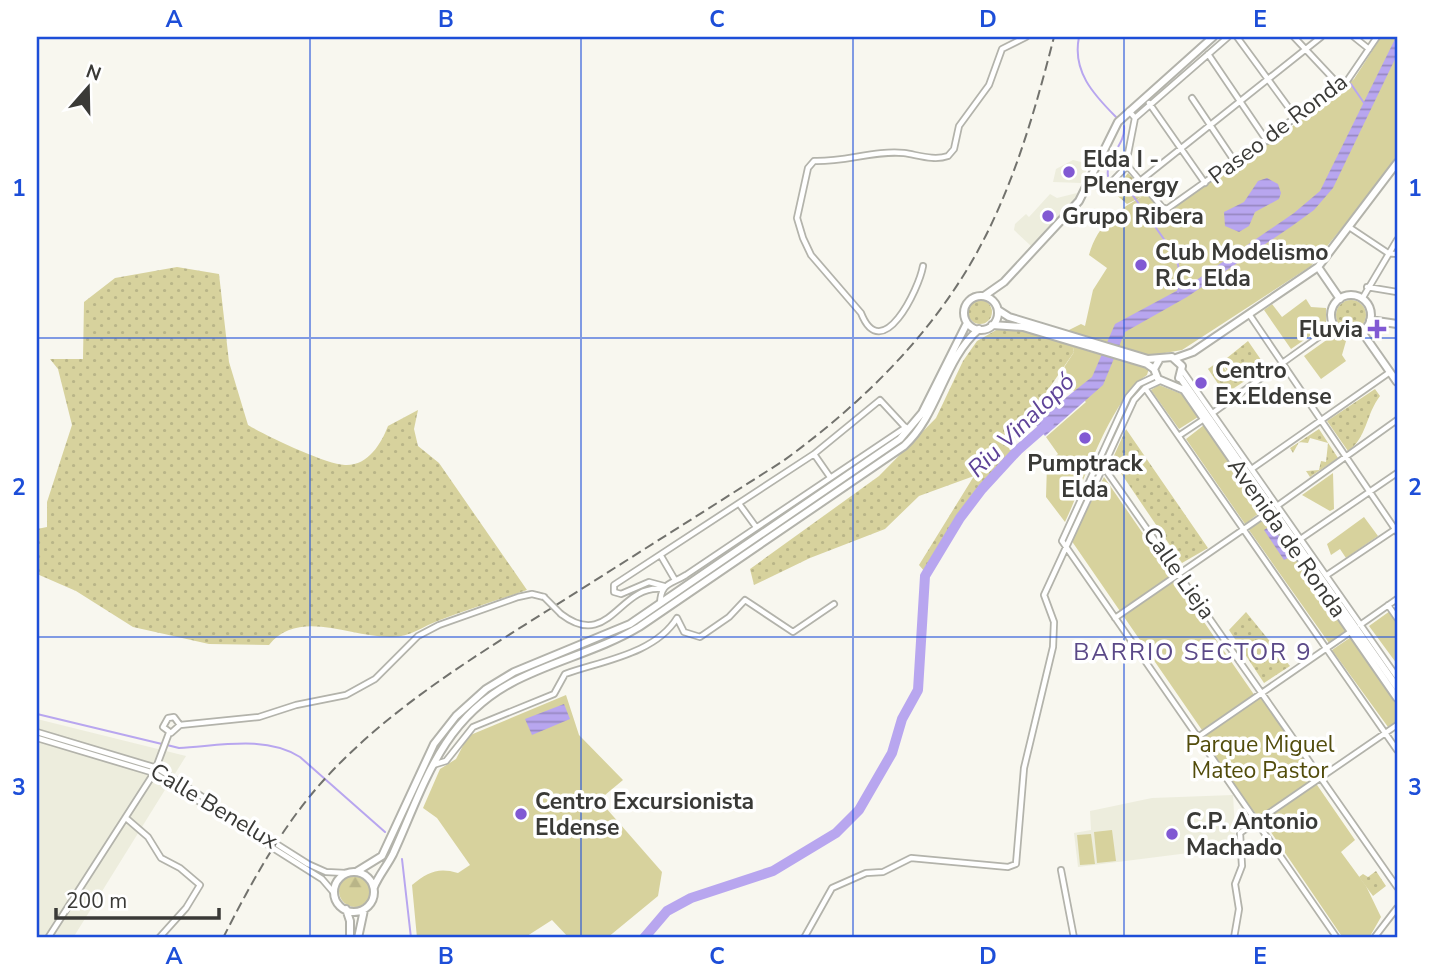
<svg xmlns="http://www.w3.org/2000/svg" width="1434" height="975" font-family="'Nunito Sans',sans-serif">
<defs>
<pattern id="grass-dots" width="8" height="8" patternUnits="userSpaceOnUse" patternTransform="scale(1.75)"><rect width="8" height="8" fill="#d7d29d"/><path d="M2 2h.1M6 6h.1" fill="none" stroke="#b9b588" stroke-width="1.8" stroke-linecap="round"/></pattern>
<pattern id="forest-firs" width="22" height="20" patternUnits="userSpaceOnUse" patternTransform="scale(1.75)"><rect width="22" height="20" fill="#d7d29d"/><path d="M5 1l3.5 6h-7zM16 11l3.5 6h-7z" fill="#b9b588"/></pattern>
<pattern id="water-rules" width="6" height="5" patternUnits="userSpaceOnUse" patternTransform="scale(1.75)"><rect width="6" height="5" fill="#b8a6ef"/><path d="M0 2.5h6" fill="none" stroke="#9788c2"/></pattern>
</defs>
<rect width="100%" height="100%" fill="#f8f7ef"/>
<path fill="#ededdd" d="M1073 160 1089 164 1081 183 1053 182 1056 169Z
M1077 193 1075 200 1031 246 1014 230 1015 224 1026 214 1029 217 1050 194 1057 198Z
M37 719 186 756 73 938H37Z
M1233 795 1236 847 1078 867 1074 833 1091 830 1090 811 1152 798Z"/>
<path fill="url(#grass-dots)" d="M1128 173 1147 194 1127 204 1113 192Z
M177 267 219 274 229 362 248 425C266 436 325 464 345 465 368 466 381 444 388 426L418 410 414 429 418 446 439 463 527 590C498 600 469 609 440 620 423 626 409 638 390 637 351 637 298 608 269 645L209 644 133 627 76 591 37 574V529L47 527V502L72 425 58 369 50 359H83L84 302 115 278Z
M968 312a12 12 0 1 1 24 0a12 12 0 1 1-24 0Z
M1336 315a15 15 0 1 1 30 0a15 15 0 1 1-30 0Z
M998 329 1069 330 1074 352 1017 435 1009 449 1013 452 963 510 925 572 919 565 974 476 919 496 885 529 810 558 754 585 750 569 879 476 936 418 963 361 977 341Z
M1248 341 1266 367 1225 394 1208 369 1219 361 1229 375 1222 362Z
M1375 389 1380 396C1366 414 1367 438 1348 451L1327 421Z
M1126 429 1208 548 1182 563 1112 460Z
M1319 429 1338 458 1310 477 1306 471 1319 470 1321 461 1326 462 1328 443 1310 438 1308 443 1299 442 1293 453 1290 448Z
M1246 612 1290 666 1264 683 1229 630Z
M1376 871 1386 886 1373 896 1359 877 1363 874 1368 877Z"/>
<path fill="url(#forest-firs)" d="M339 891a16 16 0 1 1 32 0a16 16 0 1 1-32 0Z"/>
<path fill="#d7d29d" d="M1381 37H1397V158L1371 192 1311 266 1182 350 1153 355 1147 375C1112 397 1084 482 1065 522L1046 497 1047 464 1058 454 1046 437 1086 402 1069 387 1061 372 1074 352 1069 330 1081 324 1085 326 1093 290 1107 268 1089 255C1098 223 1119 209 1147 194L1165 213 1297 123 1354 79Z
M1306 299 1311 307 1326 308V325L1291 349 1264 310 1272 304 1282 317Z
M1335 334 1346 341 1342 355 1346 361 1321 379 1304 356Z
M1159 385 1184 395 1198 417 1179 429 1151 390Z
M1204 425 1263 510 1245 524 1186 439Z
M1333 473 1334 509 1330 511 1302 495Z
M1104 477 1255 696 1262 692 1322 777 1315 782 1355 840 1341 852 1366 886 1381 917 1369 938H1343L1262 819 1257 822 1198 738 1204 733 1071 540Z
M1266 517 1347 630 1329 643 1249 530Z
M1364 517 1378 536 1346 558 1340 549 1331 555 1327 544Z
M1390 611 1397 622V664L1369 626Z
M1351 637 1397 702V721L1388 727 1332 650Z
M566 695 579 735 623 780 599 800 662 872 658 896 607 938H569L552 920 524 938H417L412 885C428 872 438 867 458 873L470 865 437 818 423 808 440 769 456 759 468 736Z
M1112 830 1116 861 1097 863 1094 832Z
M1091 834 1095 864 1080 865 1077 835Z"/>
<path fill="url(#water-rules)" d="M1396 37 1397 55 1333 188 1314 210 1292 226 1187 297 1125 332 1103 385 1045 436 1034 423 1092 377 1115 324 1195 281 1294 213 1320 191Z
M1267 178 1278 184 1281 193 1279 199 1255 212 1249 226 1239 232 1225 226 1224 212 1244 202 1258 181Z
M1272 525 1292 556 1284 560 1264 530Z
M564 704 570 719 532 735 525 719Z"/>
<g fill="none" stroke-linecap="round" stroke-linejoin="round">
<path stroke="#b8a6ef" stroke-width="2" d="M1079 37C1072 71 1093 94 1116 117
M1351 84 1364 103
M1108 176C1105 156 1126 146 1124 126
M1116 184 1129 190 1176 256 1181 278 1178 292
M37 714 162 744
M167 745 179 748C219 746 265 735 300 757L385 832
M402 859 411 938"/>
<path stroke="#b8a6ef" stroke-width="10" d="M644 938 667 911 691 898 773 871 836 833 859 810 892 753 902 719 918 690 925 576 960 518 982 489 1018 450 1049 423"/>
<defs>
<path id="minor" d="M1237 37 1297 119
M1294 37 1340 86
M1354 37 1369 49
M1208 54 1267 141
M1192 98 1235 162
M1149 103 1205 183
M1129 111 1135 118 1126 164 1162 207 1167 209 1347 81 1377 37
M1135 118 1228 37
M1090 181 1104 190 1128 165
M1140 181 1321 37
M1349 227 1388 253 1397 254
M923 266C919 289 882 366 861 313L811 255 803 238 797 218 808 168 814 161C845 162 875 150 904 153 918 155 934 161 948 156L954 149 959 126 989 85 1002 49 1026 37
M1367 287 1397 292
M1362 299 1397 240
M1249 314 1397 532
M1182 370 1397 677
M1156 376 1139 384 1128 397 1062 541 1337 938
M1145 388 1397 750
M1214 412 1334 326
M1180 435 1204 419
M814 454 830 477
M1103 466 1397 887
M1253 468 1390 372
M740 505 756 527
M1277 506 1397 420
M1302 538 1397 473
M661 556 675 580
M1327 575 1397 528
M664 586 649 582 621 594 614 592V585L814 454 880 400 905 427
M660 604C661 582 670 585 686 575L906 427
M1388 605 1397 618
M561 614C609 651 619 585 661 589
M1115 618 1270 511
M1360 625 1397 599
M180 725 174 717 168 718 163 727 171 733 180 725 259 717 296 705 346 695 375 679 418 636 439 625 518 597 532 594 544 597
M37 732 157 768 308 864 326 872 346 873
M1198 737 1353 630
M37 738 154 773 322 879 334 893
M433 765 446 761 473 727 554 694 565 674C601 661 655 654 677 618L684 632 700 637 729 617 745 600 793 632 834 604
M126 818 148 837 161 858 180 868 200 885 186 908 159 938
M1061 870 1074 938
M48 938 154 773 169 733
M804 938 832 888 866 873 883 872 911 858 1008 867 1016 864 1024 768 1053 647 1054 622 1044 595 1134 400 1145 388 1160 381
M1234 938 1239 909 1235 884 1242 866 1240 833 1397 725
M1374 938 1397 908"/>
<path id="tertiary" d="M1318 267 1340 299
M1331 315a20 20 0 1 1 40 0a20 20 0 1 1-40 0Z
M984 296 1004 282 1079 201 1118 122 1213 37
M964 313a17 17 0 1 1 34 0a17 17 0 1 1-34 0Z
M998 310 1009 317 1148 359 1172 357 1182 366 1179 378
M1370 320 1397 324
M992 325 1023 327 1147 364 1154 369
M1362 332 1397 382
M1176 358 1193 352 1318 267 1397 163
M1159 360 1154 369 1158 379 1184 390 1397 698
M1180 377 1397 687
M356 872 382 856 434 744 456 716 486 689 514 672 630 624 900 439 922 413 967 323
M334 892a20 20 0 1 1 40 0a20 20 0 1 1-40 0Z
M374 887C379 875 387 866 393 854 424 786 440 722 511 683 552 661 599 651 639 627L904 446C939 414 943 360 979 329
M346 909 350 921V938
M358 938 364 910"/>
</defs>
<use href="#minor" stroke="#b3b3ab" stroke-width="8"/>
<use href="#tertiary" stroke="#b3b3ab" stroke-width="10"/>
<use href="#minor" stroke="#fff" stroke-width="4.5"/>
<use href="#tertiary" stroke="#fff" stroke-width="6"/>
<path stroke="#72726d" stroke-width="2" stroke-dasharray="10 5" stroke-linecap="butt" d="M223 938C251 883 281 828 322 782 387 710 469 660 550 609 627 560 705 511 783 461 863 403 936 331 982 243 1016 178 1036 107 1054 37"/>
<defs>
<path id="minor-bridge" d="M544 597 561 614"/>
</defs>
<use href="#minor-bridge" stroke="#b3b3ab" stroke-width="8" stroke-linecap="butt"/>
<use href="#minor-bridge" stroke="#fff" stroke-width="4.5"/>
</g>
<path fill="none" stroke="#1d4ed8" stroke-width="2" stroke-opacity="0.55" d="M310 37V938M581 37V938M853 37V938M1124 37V938M37 338H1397M37 637H1397"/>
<g fill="#8159d3" stroke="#fff" stroke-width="2.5">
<circle cx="1069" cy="172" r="7"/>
<circle cx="1048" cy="216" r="7"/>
<circle cx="1141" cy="265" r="7"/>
<path d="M1373.5 318.5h7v7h7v7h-7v7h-7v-7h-7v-7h7z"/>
<circle cx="1201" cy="383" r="7"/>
<circle cx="1085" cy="438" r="7"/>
<circle cx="521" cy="814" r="7"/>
<circle cx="1172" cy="834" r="7"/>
</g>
<g text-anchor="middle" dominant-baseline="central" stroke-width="7" stroke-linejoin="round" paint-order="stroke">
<g font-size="23" fill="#3a3a37" stroke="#fff">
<text transform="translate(1278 129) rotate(-37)">Paseo de Ronda</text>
<text transform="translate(1287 538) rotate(55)">Avenida de Ronda</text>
<text transform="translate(1179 573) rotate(55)">Calle Lieja</text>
<text transform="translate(214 806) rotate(31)">Calle Benelux</text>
</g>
<g font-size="23" font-weight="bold" fill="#3a3a37" stroke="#fff" text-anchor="start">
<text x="1083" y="159">Elda I -<tspan x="1083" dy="26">Plenergy</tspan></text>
<text x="1062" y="216">Grupo Ribera</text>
<text x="1155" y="252">Club Modelismo<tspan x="1155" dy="26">R.C. Elda</tspan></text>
<text x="1363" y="329" text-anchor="end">Fluvia</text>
<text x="1215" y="370">Centro<tspan x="1215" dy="26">Ex.Eldense</tspan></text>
<text x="1085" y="463" text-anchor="middle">Pumptrack<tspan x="1085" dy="26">Elda</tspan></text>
<text x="535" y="801">Centro Excursionista<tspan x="535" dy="26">Eldense</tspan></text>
<text x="1186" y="821">C.P. Antonio<tspan x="1186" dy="26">Machado</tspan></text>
</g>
<g font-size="23" fill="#524c0b" stroke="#fff">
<text x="1260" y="744">Parque Miguel<tspan x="1260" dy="26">Mateo Pastor</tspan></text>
</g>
<g font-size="24" font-style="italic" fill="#5e4398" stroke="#fff">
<text transform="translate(1021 425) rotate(-44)">Riu Vinalopó</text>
</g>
<g font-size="24" letter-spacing="2" fill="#5b4988" stroke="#fff">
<text x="1193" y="652">BARRIO SECTOR 9</text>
</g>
</g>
<rect width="1434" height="975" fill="none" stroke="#ffffff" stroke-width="77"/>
<g transform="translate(88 88) rotate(20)" stroke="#ffffff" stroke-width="5" paint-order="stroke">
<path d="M0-5L12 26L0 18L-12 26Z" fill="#3a3a37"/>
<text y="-10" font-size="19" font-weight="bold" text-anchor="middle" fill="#3a3a37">N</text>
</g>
<path d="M56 908v10h163v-10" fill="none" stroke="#3a3a37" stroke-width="3.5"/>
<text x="66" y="908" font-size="21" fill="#3a3a37" stroke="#ffffff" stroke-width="5" paint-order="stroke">200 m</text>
<rect x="38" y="38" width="1358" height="898" fill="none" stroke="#1d4ed8" stroke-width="2.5"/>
<g font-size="23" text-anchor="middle" font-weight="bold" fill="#1d4ed8">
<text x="174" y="27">A</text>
<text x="446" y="27">B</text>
<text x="717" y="27">C</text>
<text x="988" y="27">D</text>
<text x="1260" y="27">E</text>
<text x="19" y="196">1</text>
<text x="1415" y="196">1</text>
<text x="19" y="495">2</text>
<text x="1415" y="495">2</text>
<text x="19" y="795">3</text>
<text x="1415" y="795">3</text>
<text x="174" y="964">A</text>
<text x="446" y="964">B</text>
<text x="717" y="964">C</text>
<text x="988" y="964">D</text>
<text x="1260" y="964">E</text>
</g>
</svg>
